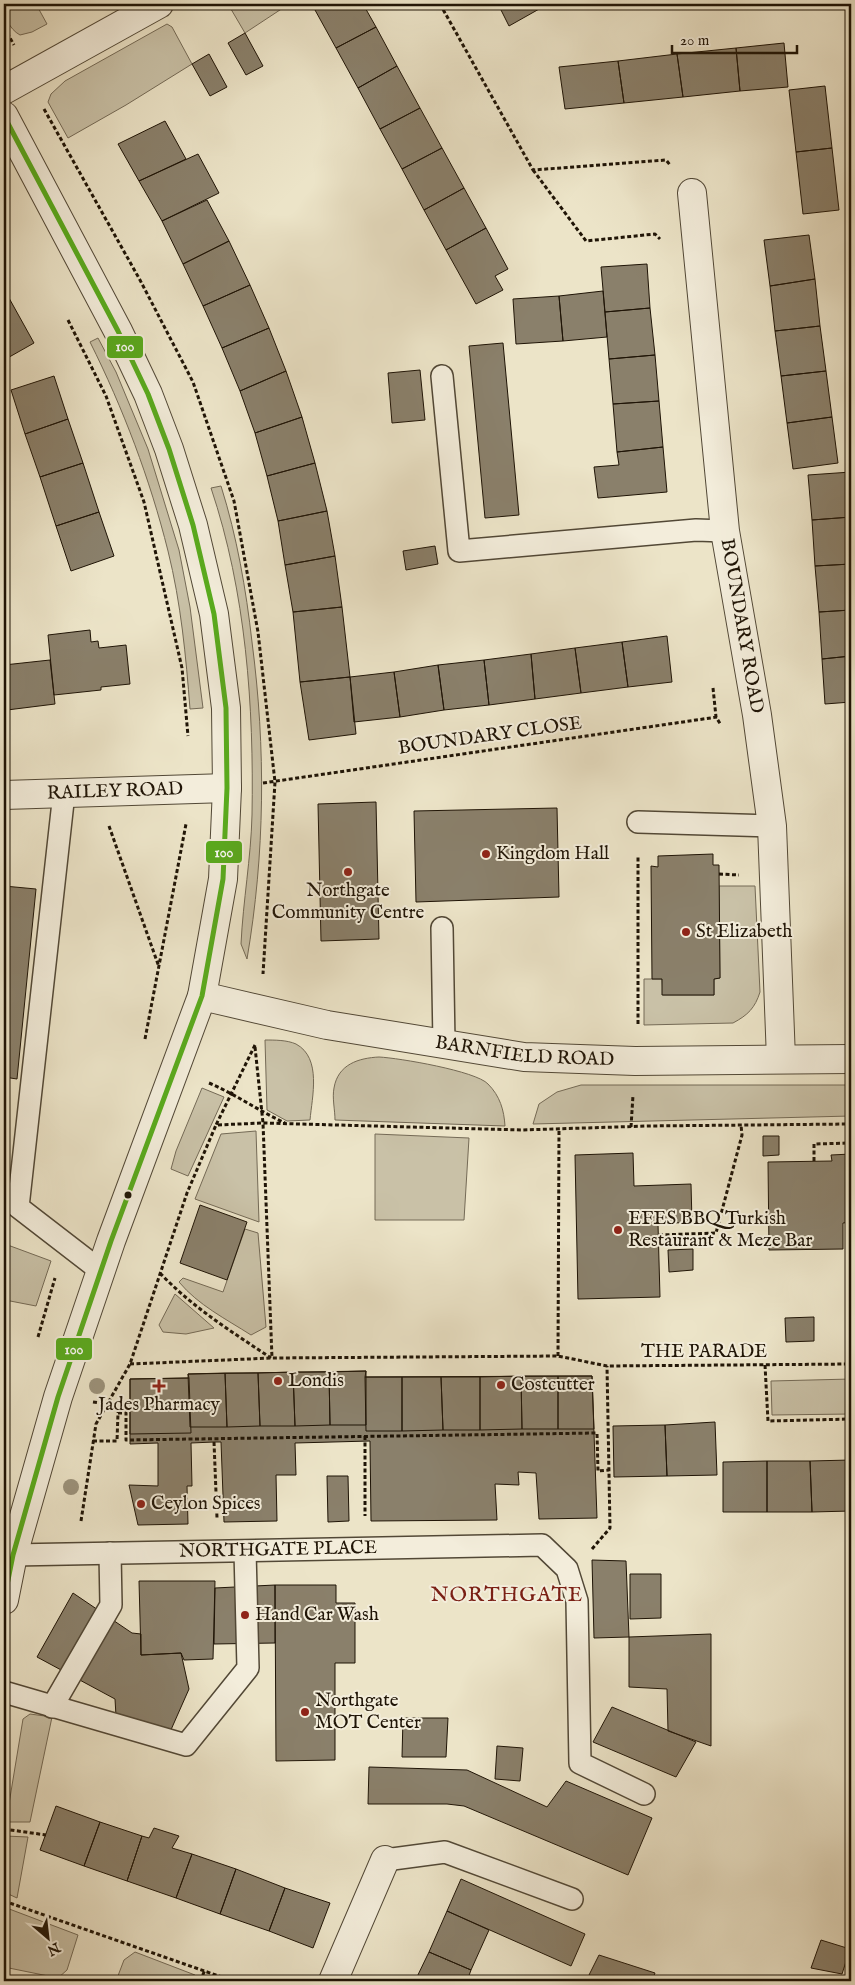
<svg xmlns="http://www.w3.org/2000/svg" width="855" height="1985" font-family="'IM FELL English',serif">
<rect width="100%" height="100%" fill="#ece4c8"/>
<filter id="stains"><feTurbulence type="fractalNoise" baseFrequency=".004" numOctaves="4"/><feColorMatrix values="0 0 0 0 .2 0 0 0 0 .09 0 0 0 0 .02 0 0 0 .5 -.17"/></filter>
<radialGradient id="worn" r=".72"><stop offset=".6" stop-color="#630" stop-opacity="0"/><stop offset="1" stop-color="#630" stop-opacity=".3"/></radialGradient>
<path fill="#c9c1a7" stroke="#746a56" d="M4 4H36L47 24 32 32 20 35C9 29 4 16 4 4Z
M228 4H289L245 33Z
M167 24 172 27 192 64 126 105 68 138 48 102 51 94 65 81Z
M98 338 116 372 148 449 179 550 190 607 203 708 190 709C186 657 181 603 168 551 150 479 123 408 90 342Z
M221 486C237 537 246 589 252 642 266 749 265 853 247 959L241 944C243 901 251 858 252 815 254 706 246 592 211 488Z
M719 886H755L760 992C755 1008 748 1015 733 1023L644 1025V979H662L663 995H714V979L720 978Z
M265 1040C275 1040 287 1040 296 1044 322 1058 312 1097 310 1120L287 1121 267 1110Z
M379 1057C399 1058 476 1071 488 1084 500 1096 504 1110 505 1126L335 1120C335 1110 332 1098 334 1088 338 1064 359 1058 379 1057Z
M581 1085H851V1116L533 1124 539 1104 557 1092Z
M202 1088 224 1097 188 1176 171 1169 176 1151Z
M256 1131 259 1222 195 1199 221 1134Z
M375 1134 469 1138 464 1220H375Z
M245 1229 258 1233 266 1327 251 1335C226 1319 198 1305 179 1282L183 1278 223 1292Z
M5 1244 51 1261 36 1306 5 1300 9 1256 4 1255Z
M175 1294 214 1328 186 1334 163 1332 159 1325Z
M851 1379V1414L772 1415 771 1381Z
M30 1714 52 1717 30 1822H6L23 1719Z
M5 1836 28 1837 17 1898 4 1892Z
M4 1907 78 1935 67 1970 58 1978 4 1967Z
M135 1952 195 1975 193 1981H116L124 1960Z"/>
<path fill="#8a806b" stroke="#1f1406" d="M328 4H363L376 27 336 48 315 10Z
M498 4H548L509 26Z
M376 27 397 66 358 88 336 48Z
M245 33 263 66 246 75 228 43Z
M784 43 788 87 740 91 736 48Z
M736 48 740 91 683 97 677 54Z
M209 54 227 87 210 96 192 64Z
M677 54 683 97 624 103 618 61Z
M618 61 624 103 565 109 559 67Z
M397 66 420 108 380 129 358 88Z
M825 86 832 148 796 152 789 90Z
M420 108 442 148 402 169 380 129Z
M165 121 186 159 139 181 118 144Z
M442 148 464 188 424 210 402 169Z
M832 148 839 210 803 214 796 152Z
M198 154 219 193 162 221 139 181Z
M464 188 486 228 446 250 424 210Z
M207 200 229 241 183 264 162 221Z
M486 228 508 269 495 276 503 290 476 304 446 250Z
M809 235 815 279 770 286 764 240Z
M229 241 250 285 203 306 183 264Z
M647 264 650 308 605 312 601 267Z
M815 279 820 326 775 331 770 286Z
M250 285 269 328 222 348 203 306Z
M603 291 607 337 563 341 559 296Z
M559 296 563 341 516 344 513 299Z
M9 298 34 343 4 360V301Z
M650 308 655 355 609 359 605 312Z
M820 326 826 371 781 376 775 331Z
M269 328 286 371 240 391 222 348Z
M503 343 519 515 485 518 469 346Z
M655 355 659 401 613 404 609 359Z
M420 370 425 420 392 423 388 373Z
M286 371 302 417 255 433 240 391Z
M826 371 832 417 787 423 781 376Z
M54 376 68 419 25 434 11 390Z
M659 401 663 447 617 452 613 404Z
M302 417 315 463 267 476 255 433Z
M832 417 838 463 793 469 787 423Z
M68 419 83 463 40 477 25 434Z
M663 447 667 492 598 498 594 467 619 465 617 452Z
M83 463 99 512 56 526 40 477Z
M315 463 327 511 278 521 267 476Z
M851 472V517L812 520 808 475Z
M327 511 335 556 285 565 278 521Z
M99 512 114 556 71 571 56 526Z
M851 517V564L815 566 812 520Z
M435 546 438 564 406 570 403 551Z
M335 556 342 607 293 612 285 565Z
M851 564V610L819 612 815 566Z
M342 607 350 677 300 682 293 612Z
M851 610V656L822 659 819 612Z
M90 630 91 642 98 641 99 648 126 645 130 684 101 687V690L54 695 48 635Z
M667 636 672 682 628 687 622 642Z
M622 642 628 687 581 693 575 648Z
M575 648 581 693 535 699 531 654Z
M531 654 535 699 489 705 484 660Z
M851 656V702L825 704 822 659Z
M50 660 55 704 7 710 4 665Z
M484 660 489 705 444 710 438 665Z
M438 665 444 710 400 717 394 672Z
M394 672 400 717 354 722 350 677Z
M350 677 356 734 309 740 300 682Z
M4 679 8 720 4 721Z
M376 802 379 939 321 941 318 804Z
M557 808 559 897 416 902 414 811Z
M713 854V865H719L720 978 714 979V995H662V979H652L651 866 658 867V856Z
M4 886 36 889 17 1079 4 1077Z
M763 1136H779V1155L763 1156Z
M633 1153 634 1186 691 1184 692 1222 658 1224 660 1297 578 1299 575 1155Z
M851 1154V1222L843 1223V1249L769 1250 768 1162 832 1161 831 1155Z
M200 1205 247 1222 227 1280 180 1263Z
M693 1249V1270L669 1272 668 1250Z
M4 1255H9L5 1300H4Z
M814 1317V1341L786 1342 785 1318Z
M366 1371 365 1377 592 1376 597 1518 539 1519 536 1473 518 1472 519 1485 495 1484 497 1520 371 1521 370 1441 295 1443 296 1475H276L277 1521 224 1522 221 1442H214L191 1443 192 1486H187L188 1524 138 1525 129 1485 158 1486V1443L130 1444V1379L189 1378 188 1374Z
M366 1371V1425H330L329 1372Z
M293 1372 295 1426H260L258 1373Z
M293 1372H329L330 1425 295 1426Z
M225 1373 227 1427H190L188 1374Z
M225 1373H258L260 1426 227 1427Z
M521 1376H558V1429H522Z
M521 1376 522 1429 480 1430V1377Z
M558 1376H592L594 1429H558Z
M365 1377H402V1431H366Z
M402 1377H441L443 1430 402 1431Z
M441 1377H480V1430H443Z
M189 1378 191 1433 130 1434V1379Z
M715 1422 717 1475 667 1476 665 1425Z
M665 1425 667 1476 614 1477 613 1426Z
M851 1460V1511L812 1512 810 1461Z
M767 1461V1512H723V1462Z
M767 1461H810L812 1512H767Z
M327 1476H348L349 1521 328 1522Z
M592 1560 626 1561 629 1637 594 1638Z
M630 1574H661V1618L630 1619Z
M139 1581H215L213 1659 184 1660 181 1653 141 1655Z
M275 1585H336V1603H355V1663H335V1760L276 1761Z
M275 1585V1643L214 1644 215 1588Z
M73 1593 132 1633 141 1634V1655L181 1653 189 1689 170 1732 116 1716 115 1699 37 1657Z
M711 1634V1746L668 1731 667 1689 629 1687V1637Z
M612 1707 696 1742 676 1777 593 1742Z
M403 1718H448L446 1757H402Z
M497 1746 523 1748 520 1781 495 1779Z
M369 1767 467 1770 547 1807 566 1781 652 1818 628 1875 464 1806 447 1804H368Z
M56 1806 100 1822 84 1866 40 1850Z
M100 1822 142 1836 127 1881 84 1866Z
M154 1828 179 1836 172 1848 192 1854 176 1898 127 1881 142 1836 149 1838Z
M192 1854 236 1869 220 1914 176 1898Z
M236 1869 285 1888 269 1931 220 1914Z
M461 1879 585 1934 571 1966 447 1911Z
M285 1888 330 1903 313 1948 269 1931Z
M447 1911 489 1930 471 1970 429 1952Z
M821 1940 850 1949 842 1974 811 1968Z
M429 1952 471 1970 467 1981H415Z
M599 1955 655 1973 652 1981H611L589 1975Z"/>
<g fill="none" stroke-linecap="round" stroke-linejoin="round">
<defs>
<g id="service">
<path d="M442 376 459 551 696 530 725 531"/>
<path d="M64 793 18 1207 101 1271"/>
<path d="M638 822 772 826"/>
<path d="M442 928 444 1043"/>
<path id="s1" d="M13 1555 542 1545 567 1569 577 1601 580 1763 644 1794"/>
<path d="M4 1692 186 1745 248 1668 245 1551"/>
<path d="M52 1707 111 1605 110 1553"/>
<path d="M385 1860 445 1852 572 1899"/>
</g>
<g id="minor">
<path d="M4 90 159 4"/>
<path d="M4 116 118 331 148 394 169 449 193 525 214 614 226 708 227 788 223 879 202 996 111 1241 58 1397 13 1555 4 1600"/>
<path id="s2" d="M692 193 725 531 757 715 772 826 781 1059"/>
<path id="s3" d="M4 795 227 788"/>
<path id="s4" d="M202 996 327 1025 524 1057 635 1061 851 1059"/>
<path d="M333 1981 385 1860"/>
</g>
</defs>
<use href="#service" stroke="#524836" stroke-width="24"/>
<use href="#minor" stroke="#524836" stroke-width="30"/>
<path stroke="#1f1406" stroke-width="3" stroke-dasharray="4 2.5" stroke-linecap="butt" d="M440 4 533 170 666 160 670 165
M4 27 14 45
M44 109 140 280 193 382 234 501 258 632 275 782 263 974
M533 170 586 241 655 234 660 239
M68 320 106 396 144 502 182 668 188 736
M713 688 716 717 721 725
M263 783 717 717
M109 826 159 967
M719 874 739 875
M638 1024V856
M145 1039 186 824
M255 1045 216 1125 263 1123 522 1130 647 1126 851 1124
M255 1047 263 1123 272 1358
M209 1083C235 1094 259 1111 285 1123
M631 1127 633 1095
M814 1161V1144L851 1143
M659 1235 716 1233 742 1135 741 1125
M160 1273C192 1307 232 1332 271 1358
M38 1337 55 1278
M558 1356 559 1129
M130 1364 272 1358 558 1356 607 1366 851 1364
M765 1365 768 1421 851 1419
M93 1402 107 1404
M365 1436V1516
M93 1441H117L118 1413H126V1440L597 1433 598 1471 609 1470
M214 1442 217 1518
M81 1521 96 1424 130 1364 187 1193 216 1125
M592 1549 610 1528 607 1366
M4 1829 46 1835
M4 1901 233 1981
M200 1981 205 1970"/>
<use href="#service" stroke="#f3eddb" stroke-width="21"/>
<use href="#minor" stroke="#f3eddb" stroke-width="28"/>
<defs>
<path id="bus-1" d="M4 116 118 331 148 394 169 449 193 525 214 614 226 708 227 788 223 879 202 996 111 1241 58 1397 13 1555 4 1600"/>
</defs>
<use href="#bus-1" stroke="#f3eddb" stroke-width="9"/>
<use href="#bus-1" stroke="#59ab1d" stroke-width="5"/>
</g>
<g fill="#9c937c">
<circle cx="97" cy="1386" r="8"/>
<circle cx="71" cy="1487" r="8"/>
</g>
<g fill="#8f2418" stroke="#f3eddb" stroke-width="2">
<circle cx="486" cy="854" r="5"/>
<circle cx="348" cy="872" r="5"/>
<circle cx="686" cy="932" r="5"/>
<circle cx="618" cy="1230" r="5"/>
<circle cx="278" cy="1381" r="5"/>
<circle cx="501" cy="1385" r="5"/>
<path d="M156.5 1378.5h5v5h5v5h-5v5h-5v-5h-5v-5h5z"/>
<circle cx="141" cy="1504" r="5"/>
<circle cx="245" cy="1615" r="5"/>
<circle cx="305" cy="1712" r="5"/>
</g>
<circle fill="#1f1406" stroke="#f3eddb" stroke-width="2" cx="128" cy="1195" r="4.5"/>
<g text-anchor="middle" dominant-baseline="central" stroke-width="4" stroke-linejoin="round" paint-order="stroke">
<g font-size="19" fill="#1f1406" stroke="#f3eddb">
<text stroke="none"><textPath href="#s2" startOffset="436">BOUNDARY ROAD</textPath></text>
<text transform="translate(490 736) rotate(-8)">BOUNDARY CLOSE</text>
<text stroke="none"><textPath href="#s3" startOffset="111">RAILEY ROAD</textPath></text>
<text stroke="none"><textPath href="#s4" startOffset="328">BARNFIELD ROAD</textPath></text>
<text x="704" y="1352">THE PARADE</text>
<text stroke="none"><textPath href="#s1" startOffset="265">NORTHGATE PLACE</textPath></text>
</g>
<g font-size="19" fill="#1f1406" stroke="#f3eddb" text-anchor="start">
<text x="496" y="854">Kingdom Hall</text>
<text x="348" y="891" text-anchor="middle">Northgate<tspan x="348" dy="22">Community Centre</tspan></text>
<text x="696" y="932">St Elizabeth</text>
<text x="628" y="1219">EFES BBQ Turkish<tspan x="628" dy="22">Restaurant &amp; Meze Bar</tspan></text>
<text x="288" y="1381">Londis</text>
<text x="511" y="1385">Costcutter</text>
<text x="159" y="1405" text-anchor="middle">Jades Pharmacy</text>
<text x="151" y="1504">Ceylon Spices</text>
<text x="255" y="1615">Hand Car Wash</text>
<text x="315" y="1701">Northgate<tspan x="315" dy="22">MOT Center</tspan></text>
</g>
<g font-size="21" letter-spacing="1" fill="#7a1f14" stroke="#f3eddb">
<text x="507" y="1595">NORTHGATE</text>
</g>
</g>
<g stroke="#f3eddb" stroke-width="2">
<rect x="106" y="335" width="38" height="24" rx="5" fill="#59ab1d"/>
<rect x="205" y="840" width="38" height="24" rx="5" fill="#59ab1d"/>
<rect x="55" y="1337" width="38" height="24" rx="5" fill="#59ab1d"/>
</g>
<g font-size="14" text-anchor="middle" font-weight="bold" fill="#fff">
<text x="125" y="351">100</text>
<text x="224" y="857">100</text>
<text x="74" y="1354">100</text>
</g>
<rect width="855" height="1985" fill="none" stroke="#ece4c8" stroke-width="20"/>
<rect x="5" y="5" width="845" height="1975" fill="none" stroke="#1f1406" stroke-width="2.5"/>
<rect x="10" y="10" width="835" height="1965" fill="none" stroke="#1f1406"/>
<g transform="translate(48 1938) rotate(152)" stroke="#f3eddb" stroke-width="4" paint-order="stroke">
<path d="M0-4L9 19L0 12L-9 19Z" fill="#1f1406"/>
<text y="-8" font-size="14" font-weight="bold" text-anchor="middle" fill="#1f1406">N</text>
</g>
<path d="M672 45v8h125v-8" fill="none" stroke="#1f1406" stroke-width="2.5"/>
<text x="680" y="45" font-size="15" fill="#1f1406" stroke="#f3eddb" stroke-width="4" paint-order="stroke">20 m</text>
<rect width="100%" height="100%" filter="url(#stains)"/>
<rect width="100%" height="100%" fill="url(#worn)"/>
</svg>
